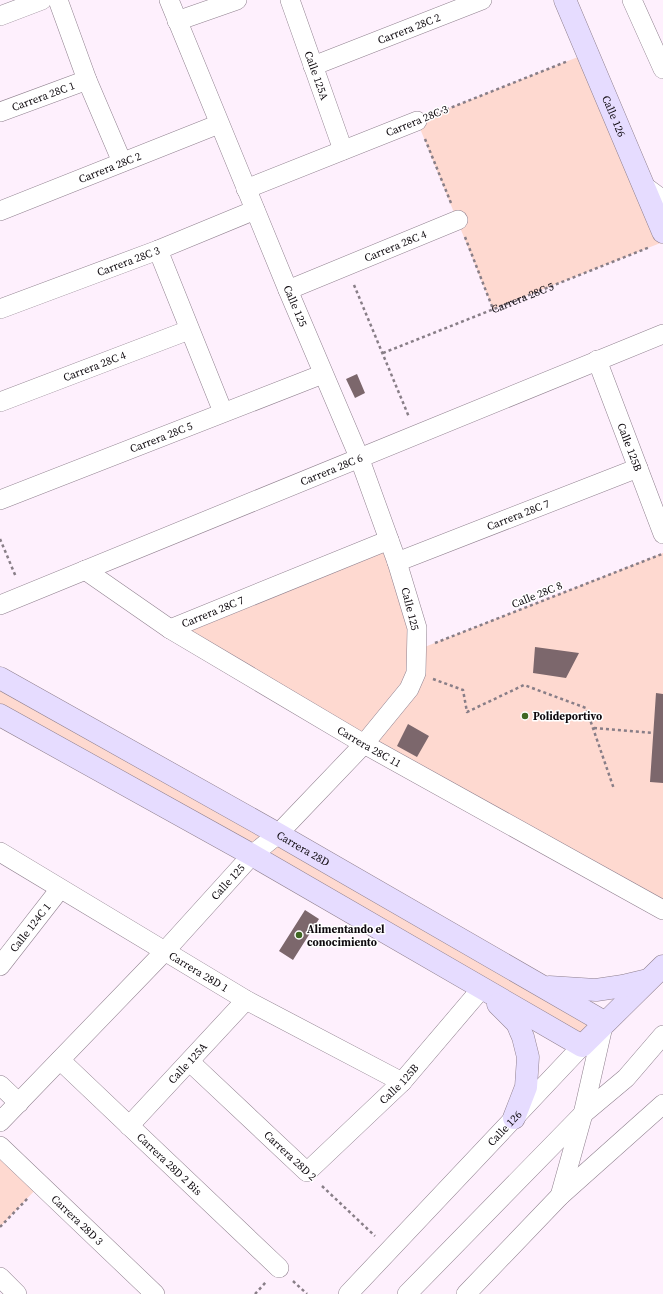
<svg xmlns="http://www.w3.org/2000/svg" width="663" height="1294" font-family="'Source Serif 4',serif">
<rect width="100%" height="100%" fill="#fef0fd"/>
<path fill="#fed9d0" d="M588 53 663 242 493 309 417 121Z
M389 540 417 650 663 553V910L170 629Z
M0 678 604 1022 582 1046 0 715Z
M0 1146 40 1185 0 1227Z"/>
<path fill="#7c676c" d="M357 374 365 393 355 398 346 379Z
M535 647 579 653 566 678 533 673Z
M656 693 663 694V783L650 782Z
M408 724 429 736 417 757 397 746Z
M305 910 319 919 293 960 279 951Z"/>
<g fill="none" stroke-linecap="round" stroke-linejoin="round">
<defs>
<g id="street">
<path d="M58 0 87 80 122 162"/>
<path id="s2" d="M290 0 343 150"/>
<path d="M632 0 663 69"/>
<path d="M0 16 42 0"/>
<path d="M177 21 237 0"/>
<path id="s3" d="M313 66 482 0"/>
<path id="s4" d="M0 112 87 80"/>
<path d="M643 185 663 200"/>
<path d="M246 189 417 121"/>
<path id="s5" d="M0 211 219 124"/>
<path d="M158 250 223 412"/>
<path id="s6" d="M288 290 458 220"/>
<path id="s7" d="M0 309 158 250 255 210"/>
<path id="s8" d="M597 360 663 534"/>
<path id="s9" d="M0 402 189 330"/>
<path id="s10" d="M0 500 323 374"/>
<path id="s11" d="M397 562 638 468"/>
<path id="s12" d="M85 570 170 629 364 744 663 910"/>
<path id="s13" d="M0 605 663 334"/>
<path id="s14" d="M170 629 389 540"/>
<path id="s15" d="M0 852 246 1000 402 1082"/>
<path id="s16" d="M0 966 60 889"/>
<path id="s17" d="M60 1060 279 1268"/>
<path id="s18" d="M190 1062 307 1172 402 1082 482 988"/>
<path d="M0 1085 19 1103"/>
<path id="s19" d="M0 1122 165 951 252 855 278 834 364 744 409 689 416 673 417 628 397 562 359 457 288 290 169 0"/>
<path id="s20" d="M129 1126 246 1000"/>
<path id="s21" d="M0 1146 155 1294"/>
<path d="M560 1196 583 1114 604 1022"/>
<path d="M0 1277 17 1294"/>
<path id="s22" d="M348 1294 582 1046"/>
<path d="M407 1294 583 1114 626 1078 663 1035"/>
<path d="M466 1294 560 1196 663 1104"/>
</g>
<g id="secondary">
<path id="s23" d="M565 0 663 232"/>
<path id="s24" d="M0 678 278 834 604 1022"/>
<path d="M0 715 252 855 582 1046 663 966"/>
<path d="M549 987 596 990 623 986 648 980"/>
<path d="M498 1004 517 1023 523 1037 528 1057 526 1087 514 1118"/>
</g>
</defs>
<use href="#street" stroke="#90818f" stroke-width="20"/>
<use href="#secondary" stroke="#90818f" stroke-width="23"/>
<g stroke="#887e87" stroke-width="2.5" stroke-dasharray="3 3" stroke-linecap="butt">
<path d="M435 114 568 61"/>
<path d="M425 139 451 203"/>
<path d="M465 237 493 309"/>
<path d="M354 285 409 417"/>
<path id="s1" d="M383 353 650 247"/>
<path d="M0 539 16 577"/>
<path d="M435 643 662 554"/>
<path d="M433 679 463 690 467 712 524 685 586 708 614 789"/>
<path d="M594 728 653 733"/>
<path d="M322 1186 375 1236"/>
<path d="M0 1227 28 1198"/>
<path d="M293 1281 307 1294"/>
<path d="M255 1294 266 1282"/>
</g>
<use href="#street" stroke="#fff" stroke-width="19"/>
<use href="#secondary" stroke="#e6dcff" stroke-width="22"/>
</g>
<g fill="#3f6723" stroke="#fff" stroke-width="1.5">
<circle cx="525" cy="716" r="4"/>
<circle cx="299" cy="935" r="4"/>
</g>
<g text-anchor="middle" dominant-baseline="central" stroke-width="3" stroke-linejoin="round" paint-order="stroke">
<g font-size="11" fill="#0f0a0f" stroke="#fff">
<text stroke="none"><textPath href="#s3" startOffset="103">Carrera 28C 2</textPath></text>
<text stroke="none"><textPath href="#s2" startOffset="80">Calle 125A</textPath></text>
<text stroke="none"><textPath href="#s4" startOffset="46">Carrera 28C 1</textPath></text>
<text stroke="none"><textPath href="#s23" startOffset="126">Calle 126</textPath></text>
<text transform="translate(417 121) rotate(-22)">Carrera 28C 3</text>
<text stroke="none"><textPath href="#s5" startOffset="118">Carrera 28C 2</textPath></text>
<text stroke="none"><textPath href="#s6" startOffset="116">Carrera 28C 4</textPath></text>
<text stroke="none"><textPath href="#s7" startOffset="137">Carrera 28C 3</textPath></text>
<text stroke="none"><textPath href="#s1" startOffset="150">Carrera 28C 5</textPath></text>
<text transform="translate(295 306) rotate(67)">Calle 125</text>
<text stroke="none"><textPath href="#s9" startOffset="101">Carrera 28C 4</textPath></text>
<text stroke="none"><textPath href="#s10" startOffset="173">Carrera 28C 5</textPath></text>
<text stroke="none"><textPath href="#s8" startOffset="93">Calle 125B</textPath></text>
<text stroke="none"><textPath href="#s13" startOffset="358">Carrera 28C 6</textPath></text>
<text stroke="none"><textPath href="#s11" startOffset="130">Carrera 28C 7</textPath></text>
<text transform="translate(537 595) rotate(-22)">Calle 28C 8</text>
<text transform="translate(410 609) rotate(76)">Calle 125</text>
<text stroke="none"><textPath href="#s14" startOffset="46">Carrera 28C 7</textPath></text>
<text stroke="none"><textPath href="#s12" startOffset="335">Carrera 28C 11</textPath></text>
<text stroke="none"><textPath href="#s24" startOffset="348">Carrera 28D</textPath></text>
<text stroke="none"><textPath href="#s19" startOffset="331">Calle 125</textPath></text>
<text stroke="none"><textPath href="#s16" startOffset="49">Calle 124C 1</textPath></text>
<text stroke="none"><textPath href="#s15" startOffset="232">Carrera 28D 1</textPath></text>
<text stroke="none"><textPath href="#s20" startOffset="86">Calle 125A</textPath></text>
<text stroke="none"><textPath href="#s18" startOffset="288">Calle 125B</textPath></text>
<text stroke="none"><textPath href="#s22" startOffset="228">Calle 126</textPath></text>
<text transform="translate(290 1156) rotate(43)">Carrera 28D 2</text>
<text stroke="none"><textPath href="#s17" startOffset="151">Carrera 28D 2 Bis</textPath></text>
<text stroke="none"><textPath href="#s21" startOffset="107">Carrera 28D 3</textPath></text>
</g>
<g font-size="11" font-weight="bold" fill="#0f0a0f" stroke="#fff" text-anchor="start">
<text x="533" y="716">Polideportivo</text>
<text x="307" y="929">Alimentando el<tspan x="307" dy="13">conocimiento</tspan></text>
</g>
</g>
</svg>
